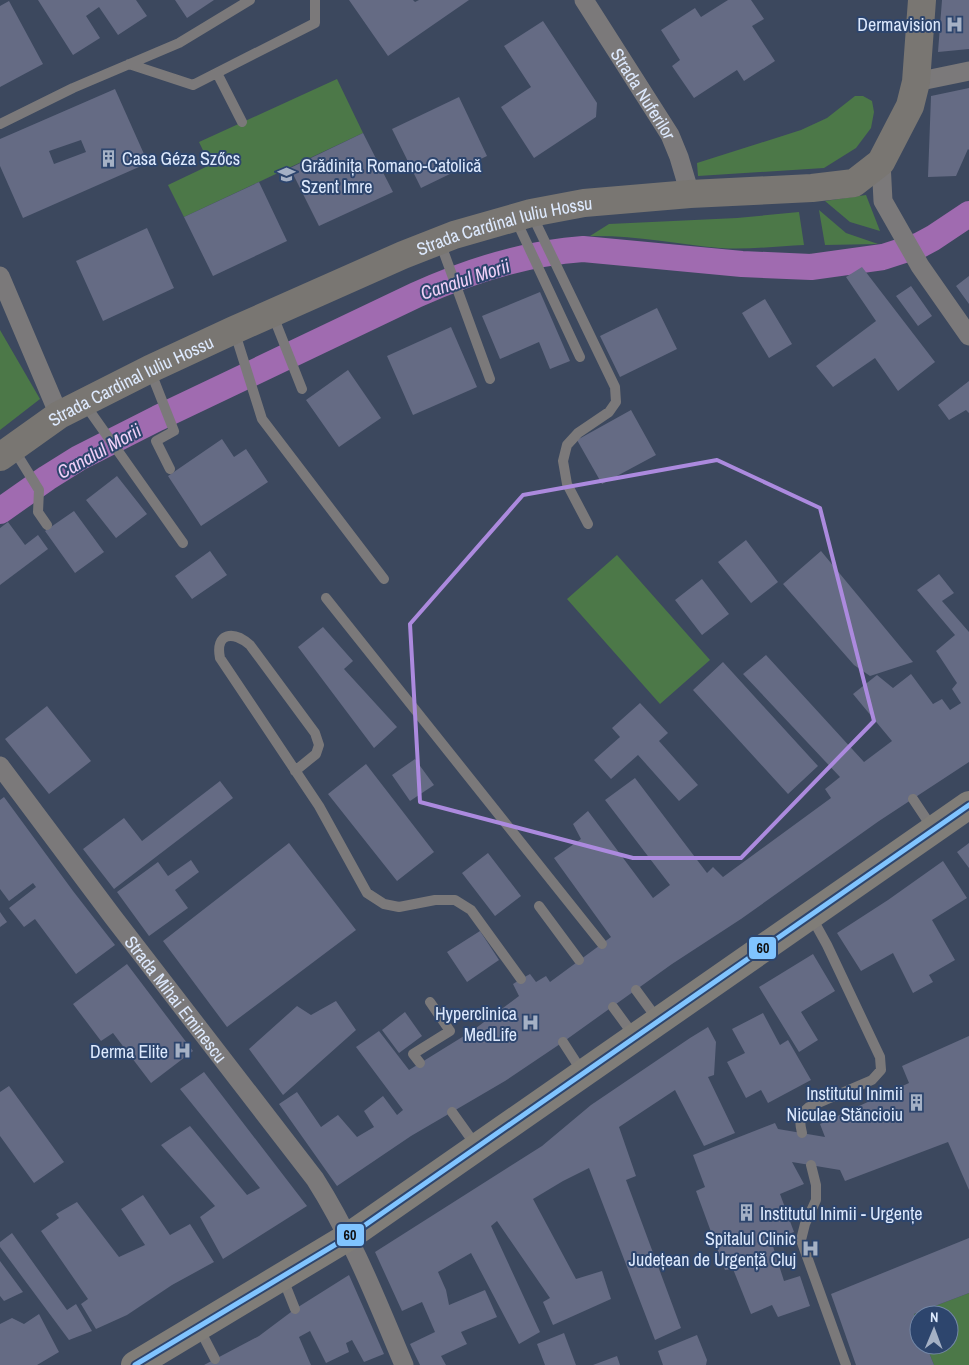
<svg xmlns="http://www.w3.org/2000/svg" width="969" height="1365" font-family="'Archivo Narrow',sans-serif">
<rect width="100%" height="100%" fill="#3c485e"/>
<path fill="#4c7848" d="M337 79 363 133 184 217 168 185 210 165 199 142Z
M855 96H863L872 101 874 112 871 128 856 148 824 168 698 176 697 163 801 130 827 118Z
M866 195 880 231 850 222 825 201Z
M819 210 846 233 878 244 825 245Z
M799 212 804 245C777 246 747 250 720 248 676 244 633 235 590 236L609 224 737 218Z
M0 330 40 399 0 430Z
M617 555 710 660 660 704 567 599Z
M969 1293V1365H934L926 1345H949V1315H919V1327L914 1314Z"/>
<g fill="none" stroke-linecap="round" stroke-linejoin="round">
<path stroke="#a06bb0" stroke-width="26" d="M0 511 47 478 79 458 158 418 416 295C467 272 527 253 583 249L742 264 811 267 883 257 920 245 933 238 969 214"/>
</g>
<path fill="#656b84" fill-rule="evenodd" d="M38 0H136L147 16 118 35 99 7 86 16 100 38 73 55Z
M175 0H214L187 18Z
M349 0H413L415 2 419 0H469L388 56Z
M728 0H751L764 19 752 26 775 61 744 81 737 70 694 98 672 66 680 60 661 30 695 8 701 17Z
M942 0H969V49L938 52Z
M9 1 43 64 0 87V6Z
M543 21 597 103 596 117 534 158 501 107 531 87 504 46Z
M969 88V150L968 149 956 176 928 177 931 96Z
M115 89 148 163 23 218 0 166V139ZM81 140 86 152 54 164 49 151Z
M459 97 487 156 421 188 392 129Z
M363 133 393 192 319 226 290 168Z
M259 182 287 241 213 276 184 217Z
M147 228 174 288 103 321 76 261Z
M862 267 935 362 898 391 875 358 833 387 816 366 876 321 846 277Z
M969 276V304L956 286Z
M911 286 932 316 918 326 896 296Z
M540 292 570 361 550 369 539 342 500 359 482 316Z
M765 299 792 344 769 358 742 313Z
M657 308 677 349 620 377 600 336Z
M451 327 477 387 413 415 387 356Z
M348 370 381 418 339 447 306 400Z
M969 381V413L966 410 949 420 938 405Z
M631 410 656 455 602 484 577 440Z
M222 439 234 457 246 449 268 482 201 526 168 476Z
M117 476 147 514 116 538 86 500Z
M74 511 104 552 75 573 45 531Z
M8 522 25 545 38 535 48 549 0 585V528Z
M746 540 778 582 751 603 718 562Z
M210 551 227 575 192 599 175 576Z
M821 551 913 662 870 676 854 665 783 584Z
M939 574 954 593 942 601 969 632V762L879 821 741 919 672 964 563 1042 505 1081 411 1136 337 1186 279 1104 297 1092 321 1127 338 1115 357 1137 374 1127 364 1111 383 1096 397 1115 403 1110 356 1047 379 1031 409 1070 472 1031 519 996 513 984 521 979 530 974 536 982 546 976 550 982 611 937 554 858 581 839 573 824 588 811 653 898 670 885 605 800 635 778 707 873 713 867 723 877 831 798 825 789 840 777 743 674 766 655 864 762 892 741 853 694 877 675 893 688 911 674 933 704 942 699 950 710 961 703 952 689 957 683 936 651 955 635 917 590Z
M702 579 729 614 702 635 675 600Z
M323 627 353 661 344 669 397 727 374 748 298 647Z
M723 662 818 766 788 794 693 690Z
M640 703 668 733 659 741 698 785 679 801 638 755 611 779 594 760 620 737 612 728Z
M47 706 91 761 49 794 5 739Z
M415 759 434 785 410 801 392 775Z
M366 764 434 852 397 881 328 794Z
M220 781 233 798 114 889 83 849 124 818 142 841Z
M4 797 73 891 115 945 76 974 35 919 24 927 9 908 36 887 33 883 9 901 0 889V800Z
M289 843 356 930 227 1027 163 941Z
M969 843V868L957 852Z
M488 853 521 896 495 916 462 873Z
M191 860 199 872 175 890 188 908 149 936 117 892 158 862 168 876Z
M943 861 967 898 932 920 955 960 929 975 933 982 913 993 893 953 861 971 837 933 888 900Z
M0 912 7 922 0 927Z
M480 931 499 960 467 982 447 952Z
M813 954 835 991 801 1012 818 1040 799 1052 759 987Z
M127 964 193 1051 151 1083 113 1033 101 1041 73 1004Z
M336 1001 356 1030 283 1095 249 1049 297 1006 311 1015Z
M405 1012 422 1036 399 1053 382 1030Z
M763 1013 780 1045 788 1040 811 1080 768 1103 761 1090 746 1098 727 1062 745 1053 732 1029Z
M708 1027 716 1042 714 1075 708 1077 735 1133 704 1146 675 1090 619 1127 636 1176 626 1180 681 1328 655 1340 589 1168 563 1181 533 1199 576 1279 602 1271 611 1299 553 1325 543 1302 550 1298 497 1221 491 1226 540 1332 519 1344 471 1253 438 1272 446 1290 449 1305 485 1290 497 1317 461 1332 467 1344 441 1356 446 1365H420L410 1344 435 1332 422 1302 402 1311 375 1252 542 1146 591 1105 690 1038Z
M969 1036V1190L948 1142 845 1181 840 1170 792 1162 804 1184 780 1194 794 1232 771 1240 784 1281 800 1276 810 1306 778 1317 772 1305 751 1314 733 1269 725 1270 696 1191 705 1187 693 1155 775 1123 778 1129 825 1137 820 1124 909 1083 902 1066Z
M204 1072 307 1206 223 1259 200 1217 215 1206 161 1145 190 1126 247 1195 260 1188 180 1089Z
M9 1086 64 1162 34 1183 0 1136V1092Z
M143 1195 170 1235 190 1224 214 1262 172 1285 127 1315 96 1329 81 1304 88 1299 41 1231 59 1218 56 1214 77 1202 119 1257 145 1245 121 1209Z
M12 1233 67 1310 76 1304 92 1331 69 1340 0 1247V1242Z
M969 1238V1293L914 1314 919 1327V1345H926L934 1365H856L831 1294Z
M0 1261 23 1292 4 1301 0 1296Z
M349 1275 384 1354 364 1362 352 1340 346 1343 349 1352 326 1363 310 1331 299 1337 311 1365H204L259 1336 295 1309Z
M39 1314 59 1352 37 1365H0V1324L12 1318 24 1324Z
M564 1333 576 1365H545L537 1344Z
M697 1335 707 1360 706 1365H663L658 1351Z
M617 1356 620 1365H593Z"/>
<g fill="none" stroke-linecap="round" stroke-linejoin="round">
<path stroke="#7b797a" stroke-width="10" d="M129 64 193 85 315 23V0
M217 73 242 122
M0 124 73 88 179 43 250 0
M532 215 615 387 616 402 609 412 578 433 567 445 563 461 567 484 588 524
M516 220 580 357
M440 242 490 379
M272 313 302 389
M234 330 262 419 384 579
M150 370 174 431 156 441 170 469
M84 403 183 543
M13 448 39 490 38 512 47 525
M326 598 602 944
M295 771 316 754 319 745 315 733 250 645C233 630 215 633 220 658L319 806 367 893 384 904 399 907 435 900H455L471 910 521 979
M913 799 933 829
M539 906 579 960
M636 990 658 1020
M613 1007 635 1037
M563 1042 583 1073
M420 1063 413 1054 450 1031 430 1002
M452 1112 477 1147
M802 1133C799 1121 799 1115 809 1107L872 1080 881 1070 880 1057 827 945 811 916
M811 1165 816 1185V1200L805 1224 801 1240 846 1365
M283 1279 295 1309
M199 1328 215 1359"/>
<g stroke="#7b797a" stroke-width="19">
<path id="s1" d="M584 0 670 135 679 157 690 194"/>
<path d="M916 82 969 71"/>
<path d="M881 162 883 201 920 266 969 336"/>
<path d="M0 276 59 415"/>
<path id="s2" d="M0 766 113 917 315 1179C352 1237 377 1301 404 1365"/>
</g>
<path stroke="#797672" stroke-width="28" id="s3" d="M0 457 59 415 150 369 234 330 403 255 454 235 531 213 584 203 690 194 812 188 854 183 881 162 910 106 916 82 922 0"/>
<path stroke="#807d78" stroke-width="28" d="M135 1365 348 1237 969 805"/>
<defs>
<path id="bus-1" d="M135 1365 348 1237 969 805"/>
</defs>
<use href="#bus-1" stroke="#2d456d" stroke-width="9"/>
<use href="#bus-1" stroke="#80c4ff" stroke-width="5"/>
</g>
<path fill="none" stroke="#ac8ade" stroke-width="4" stroke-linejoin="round" d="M717 460 820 508 874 721 741 858H633L420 802 410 624 523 495Z"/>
<defs>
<symbol id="hospital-bare" viewBox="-9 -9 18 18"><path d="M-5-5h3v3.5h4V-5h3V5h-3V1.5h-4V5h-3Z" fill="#a5b1c5" stroke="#2d456d" stroke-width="2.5" paint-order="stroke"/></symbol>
<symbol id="building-bare" viewBox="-9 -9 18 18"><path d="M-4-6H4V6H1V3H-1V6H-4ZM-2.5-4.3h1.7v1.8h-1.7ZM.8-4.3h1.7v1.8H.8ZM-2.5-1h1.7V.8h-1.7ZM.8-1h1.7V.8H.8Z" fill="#a5b1c5" stroke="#2d456d" stroke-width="2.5" paint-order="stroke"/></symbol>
<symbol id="school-bare" viewBox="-9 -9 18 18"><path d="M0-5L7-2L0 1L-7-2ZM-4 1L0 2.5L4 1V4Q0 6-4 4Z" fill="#a5b1c5" stroke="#2d456d" stroke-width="2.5" paint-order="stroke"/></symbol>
</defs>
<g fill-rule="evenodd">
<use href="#hospital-bare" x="942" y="12" width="25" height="25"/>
<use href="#building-bare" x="96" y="146" width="25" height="25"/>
<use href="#school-bare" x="274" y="162" width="25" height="25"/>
<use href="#hospital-bare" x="518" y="1010" width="25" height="25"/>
<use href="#hospital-bare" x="170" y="1038" width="25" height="25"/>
<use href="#building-bare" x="904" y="1090" width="25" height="25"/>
<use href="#building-bare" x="734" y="1200" width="25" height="25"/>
<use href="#hospital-bare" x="798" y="1236" width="25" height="25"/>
</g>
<g text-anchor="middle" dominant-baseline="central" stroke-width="4" stroke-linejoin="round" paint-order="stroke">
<g font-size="18" fill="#dde9fd" stroke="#2d456d" text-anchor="end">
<text x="941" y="24">Dermavision</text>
<text x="122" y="158" text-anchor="start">Casa Géza Szőcs</text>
<text x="301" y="165" text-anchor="start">Grădinița Romano-Catolică<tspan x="301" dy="21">Szent Imre</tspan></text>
<text x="517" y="1013">Hyperclinica<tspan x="517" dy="21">MedLife</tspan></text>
<text x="168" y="1051">Derma Elite</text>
<text x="903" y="1093">Institutul Inimii<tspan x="903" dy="21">Niculae Stăncioiu</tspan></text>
<text x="760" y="1213" text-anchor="start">Institutul Inimii - Urgențe</text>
<text x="796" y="1238">Spitalul Clinic<tspan x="796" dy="21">Județean de Urgență Cluj</tspan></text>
</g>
<g font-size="18" fill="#dde9fd" stroke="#2d456d">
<text stroke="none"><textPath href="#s1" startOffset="111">Strada Nuferilor</textPath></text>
<text stroke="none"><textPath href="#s3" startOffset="558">Strada Cardinal Iuliu Hossu</textPath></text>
<text stroke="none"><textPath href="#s3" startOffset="152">Strada Cardinal Iuliu Hossu</textPath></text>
<text stroke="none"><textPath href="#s2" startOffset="292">Strada Mihai Eminescu</textPath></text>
</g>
<g font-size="19" font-style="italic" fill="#f0d0f7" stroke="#2d456d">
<text transform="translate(465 279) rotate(-18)">Canalul Morii</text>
<text transform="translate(99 451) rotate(-29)">Canalul Morii</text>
</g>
</g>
<g stroke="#2d456d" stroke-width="2">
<rect x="748" y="936" width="29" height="24" rx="5" fill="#80c4ff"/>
<rect x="336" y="1223" width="29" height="24" rx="5" fill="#80c4ff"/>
</g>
<g font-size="14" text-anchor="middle" font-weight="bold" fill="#111">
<text x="763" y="953">60</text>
<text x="350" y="1240">60</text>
</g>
<g transform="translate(934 1330) rotate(1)"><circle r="24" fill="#2d456d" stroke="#7387a7"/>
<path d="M0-4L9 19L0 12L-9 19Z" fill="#a5b1c5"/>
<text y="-8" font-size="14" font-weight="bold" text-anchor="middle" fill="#dde9fd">N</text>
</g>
</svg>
